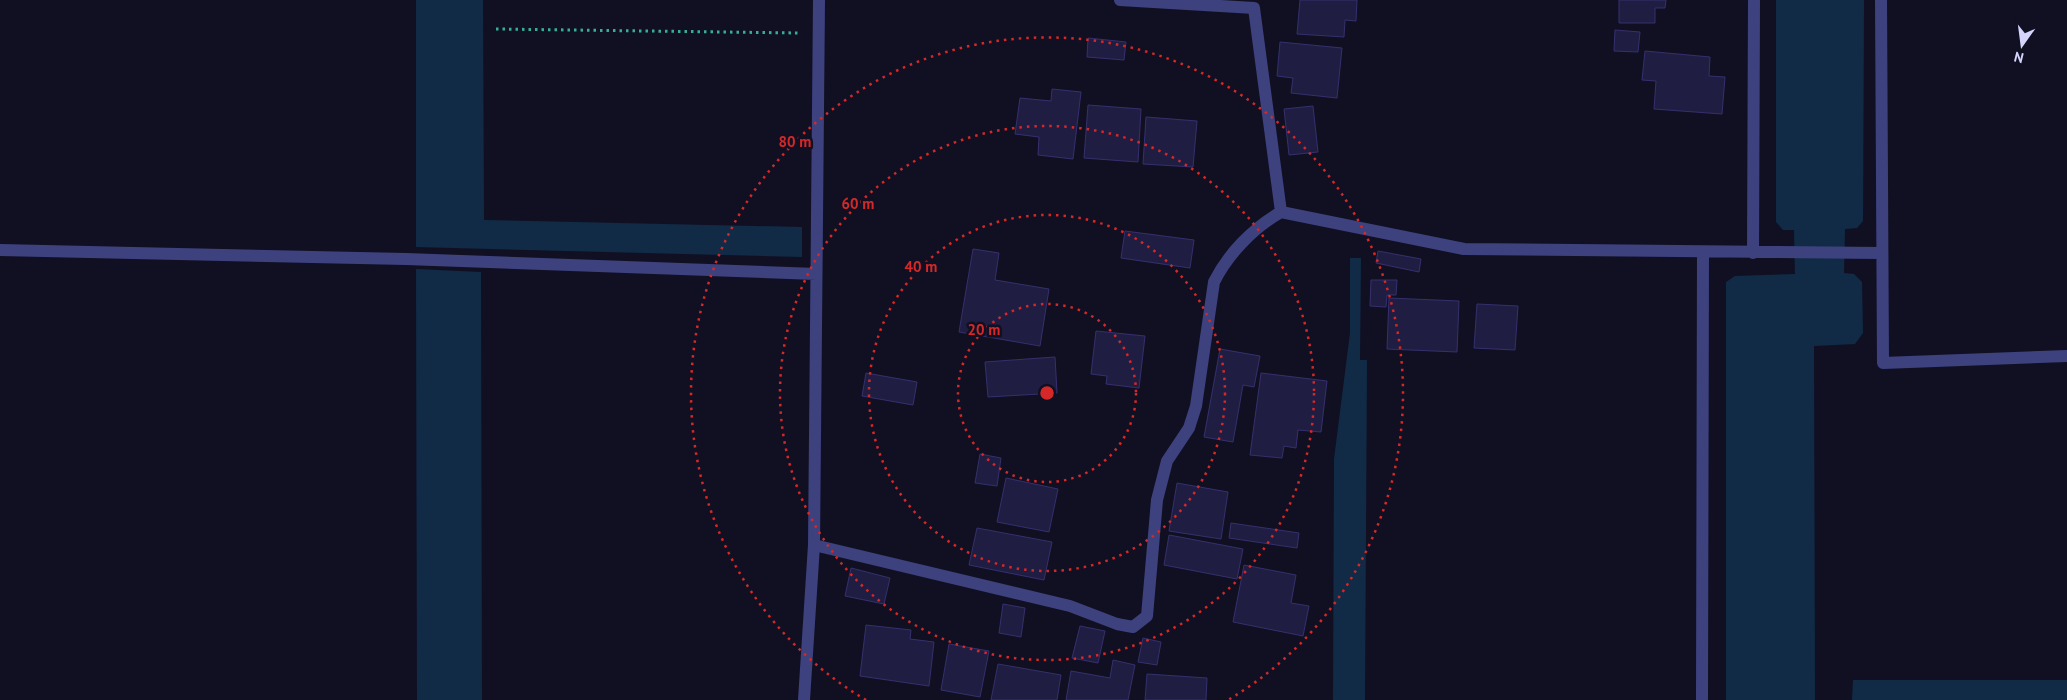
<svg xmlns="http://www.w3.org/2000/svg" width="2067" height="700" font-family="'PT Sans',sans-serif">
<rect width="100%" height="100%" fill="#111023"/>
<path fill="#112b46" d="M416 0H483L484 220 802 227V257L416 247Z
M1776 0H1864L1863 221 1857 228 1845 229 1844 273 1854 274 1862 282 1863 333 1855 344 1814 346 1815 700H1726V282L1735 276 1795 274 1794 230H1783L1776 222Z
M1350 258H1361L1360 360H1367L1365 700H1333L1334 459 1350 333Z
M416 269 481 272 482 700H417Z
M1853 680H2067V700H1852Z"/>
<path fill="#201d43" stroke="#35306d" d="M1300 0H1357L1356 21 1345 20 1344 37 1297 34Z
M1619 0H1666L1665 8H1655V23H1619Z
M1615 30 1640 32 1638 52 1614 51Z
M1088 38 1126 42 1124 60 1087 57Z
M1280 42 1342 48 1337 98 1291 93 1293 78 1277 76Z
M1645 51 1710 57 1709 76 1725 77 1722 114 1654 109 1656 81 1642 80Z
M1052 89 1081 92 1073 159 1038 155 1039 137 1015 134 1020 98 1051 101Z
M1088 105 1141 109 1138 162 1084 158Z
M1313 106 1318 152 1289 155 1284 109Z
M1146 117 1197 121 1193 167 1143 164Z
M1125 231 1194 240 1190 268 1121 258Z
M973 249 999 253 995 280 1049 289 1040 346 959 332Z
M1378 251 1421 259 1419 272 1376 263Z
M1371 280H1397L1396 295H1387L1386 307 1370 306Z
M1389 298 1459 301 1457 352 1387 349Z
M1477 304 1518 306 1515 350 1474 348Z
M1096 331 1145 336 1139 388 1106 384 1107 376 1091 374Z
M1220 349 1260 356 1254 387 1243 385 1233 442 1204 437Z
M1055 357 1057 393 988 397 985 362Z
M866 373 917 382 913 405 862 396Z
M1261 373 1327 381 1321 432 1298 430 1296 448 1284 446 1282 458 1250 455Z
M980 454 1001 458 997 486 975 483Z
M1006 478 1058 489 1049 532 997 522Z
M1177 483 1228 492 1221 539 1169 531Z
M1231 523 1299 533 1297 548 1229 538Z
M977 528 1052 542 1044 580 969 565Z
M1169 535 1243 549 1237 579 1164 565Z
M1244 565 1296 575 1291 603 1309 606 1303 636 1233 622Z
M851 568 890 578 884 604 845 596Z
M1003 604 1025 608 1021 637 999 633Z
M866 625 911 630 910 639 934 642 929 686 860 676Z
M1080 626 1105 631 1098 663 1072 658Z
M1143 638 1161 642 1157 665 1138 662Z
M949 644 989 651 980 697 941 690Z
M1113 660 1135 665 1128 700H1066L1071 671 1110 678Z
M998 664 1061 675 1057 700H991Z
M1147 674 1207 678 1206 700H1145Z"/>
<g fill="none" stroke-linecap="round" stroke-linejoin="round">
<path stroke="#36af9a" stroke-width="3" stroke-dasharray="2.5 4" stroke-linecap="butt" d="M496 29 798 33"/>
<path stroke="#3d427f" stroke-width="12" d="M1120 0 1254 8 1281 212
M1881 0 1883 363 2067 356
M0 250 406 259 816 274
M1753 253 1754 0
M814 545 1070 606 1117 624 1133 627 1147 616 1157 500 1167 461 1189 428 1196 406 1214 282C1228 254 1253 228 1281 212L1464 249 1881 253
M804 700 814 545 819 0
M1702 700 1703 253"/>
</g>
<g fill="none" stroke="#d62828" stroke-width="2.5" stroke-dasharray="2.5 5">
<circle cx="1047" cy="393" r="89"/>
<circle cx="1047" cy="393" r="178"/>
<circle cx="1047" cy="393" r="267"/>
<path d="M866 700A356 356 0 1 1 1228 700"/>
</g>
<circle cx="1047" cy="393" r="8" fill="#d62828" stroke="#111023" stroke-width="2.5"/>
<g font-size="15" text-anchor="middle" font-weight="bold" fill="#d62828" stroke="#111023" stroke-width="5" stroke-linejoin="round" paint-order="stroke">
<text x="795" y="147">80 m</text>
<text x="858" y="209">60 m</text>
<text x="921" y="272">40 m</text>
<text x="984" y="335">20 m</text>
</g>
<g transform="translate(2022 45) rotate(194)" stroke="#111023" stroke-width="4" paint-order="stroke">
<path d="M0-4L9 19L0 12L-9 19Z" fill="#d4d4fc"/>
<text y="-8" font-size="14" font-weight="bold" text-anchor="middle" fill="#d4d4fc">N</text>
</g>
</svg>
